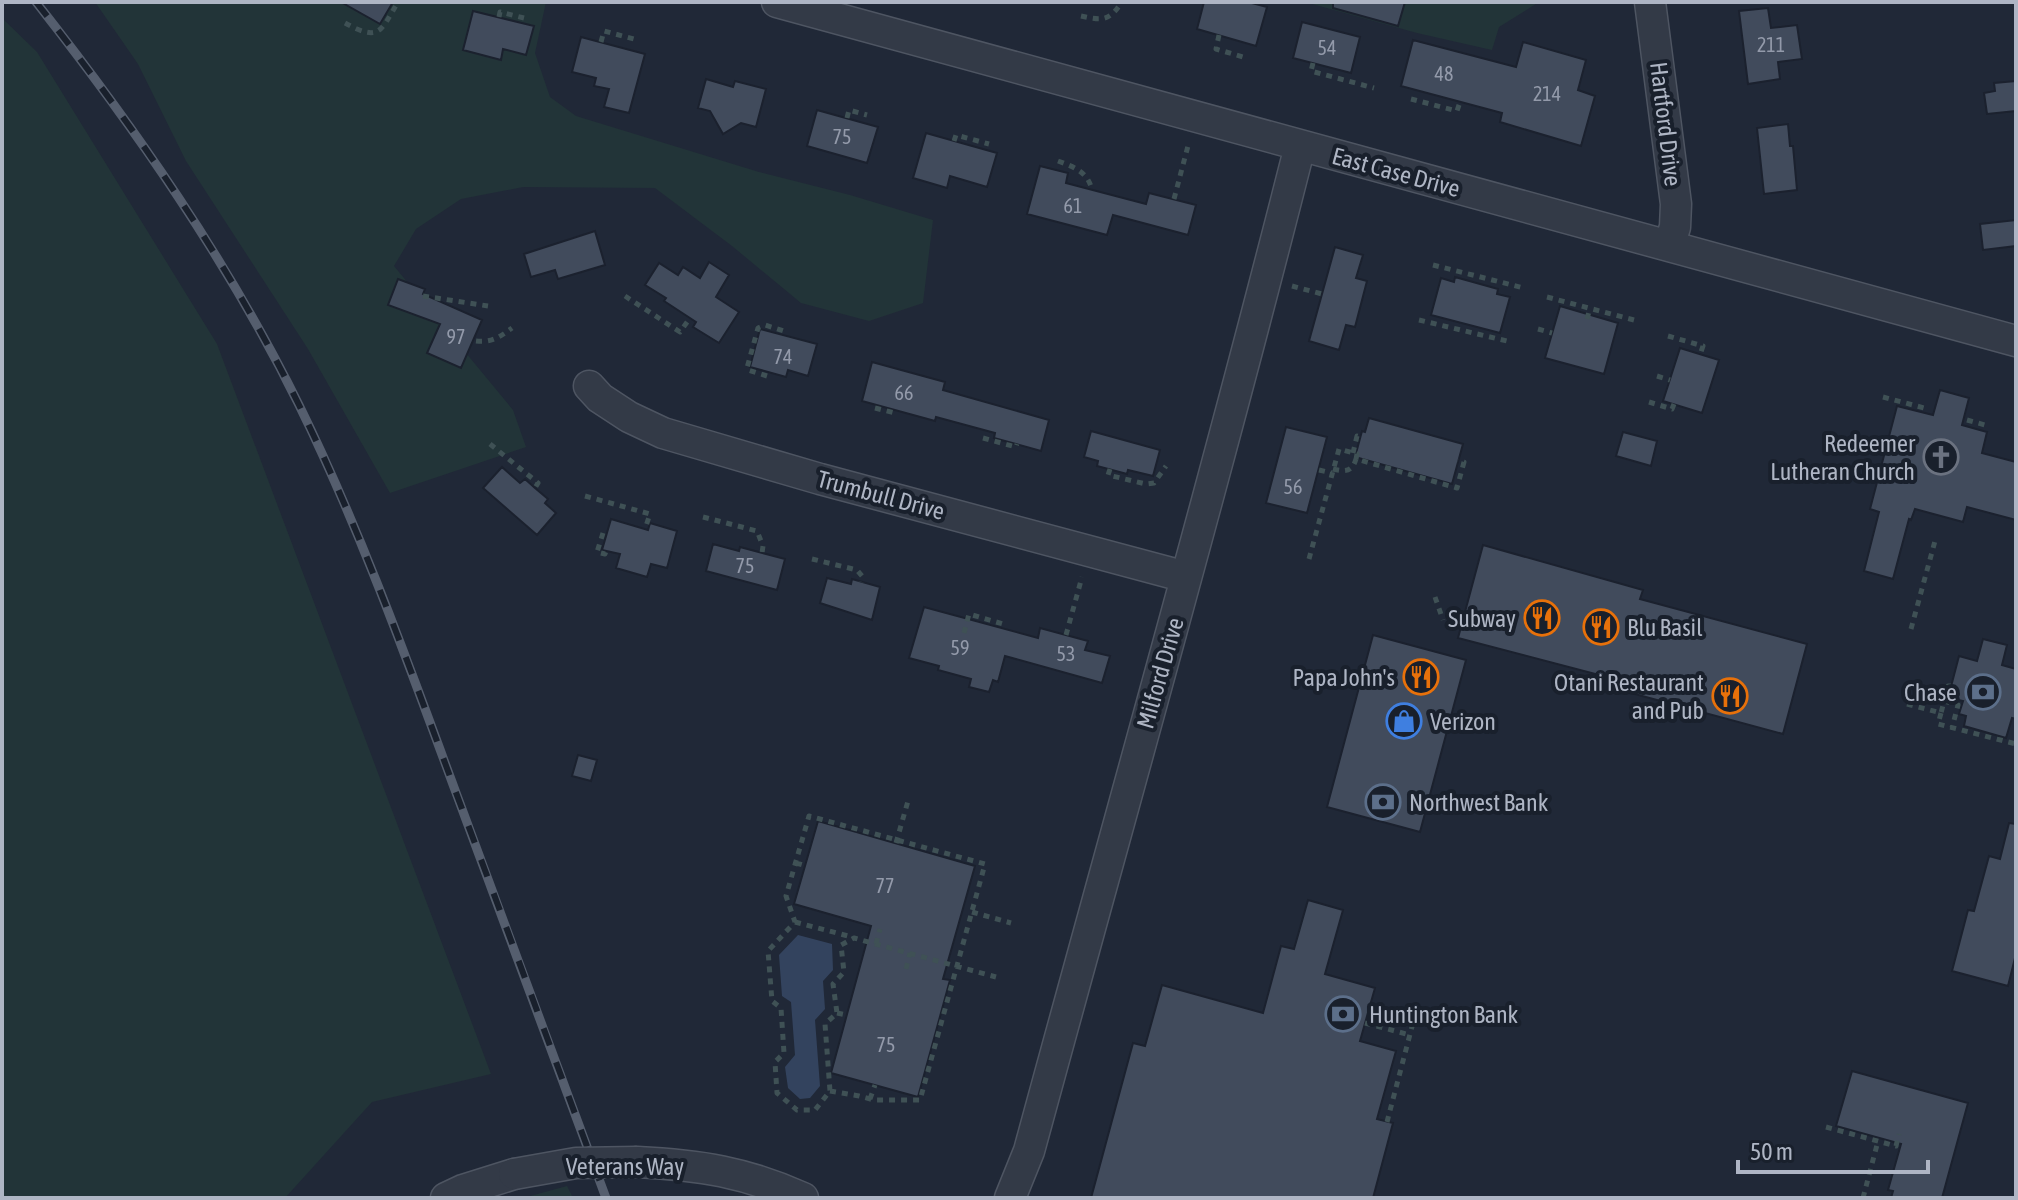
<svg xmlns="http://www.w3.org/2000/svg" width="2018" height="1200" font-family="'Asap Condensed',sans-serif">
<rect width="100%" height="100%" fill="#202837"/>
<path fill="#223438" d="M95 2H546L535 53 550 97 576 116 759 172 850 195 933 220 923 303 869 321 801 303 732 246 655 188 523 187 461 199 416 229 394 266 513 410 526 447 390 493 308 349 186 161 138 64Z
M1305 2H1539L1499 27 1492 50 1417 33Z
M2 18 37 52 217 344 491 1074 372 1102 285 1198H2Z
M567 1186 573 1198H523Z"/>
<path fill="#33435e" d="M798 935 832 944 833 970 823 981 825 1009 815 1020 820 1086 810 1098 800 1099 788 1088 785 1067 795 1055 791 1002 782 996 779 955Z"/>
<path fill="#414b5c" stroke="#1b212e" stroke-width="2" d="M341 2H393L380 24Z
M1204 2H1248L1267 7 1256 46 1197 29Z
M1333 2H1405L1398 26 1333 8Z
M1768 8 1771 28 1797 25 1802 59 1778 62 1780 79 1748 84 1739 11Z
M473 11 534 26 526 55 503 49 501 60 463 50Z
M1302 22 1360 37 1351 73 1293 58Z
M581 37 645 54 629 113 604 107 609 89 594 86 596 78 572 72Z
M1413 40 1516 67 1523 42 1586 60 1578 90 1595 96 1581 146 1500 122 1502 113 1401 86Z
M706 79 733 87 735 81 766 89 756 127 741 123 723 134 710 111 698 108Z
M2016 81V111L1987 114 1984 93 1995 91 1994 83Z
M817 110 878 127 867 163 807 146Z
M1788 124 1790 146H1793L1797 190 1764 194 1757 128Z
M926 133 997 153 987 187 950 176 947 188 913 178Z
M1040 166 1068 173 1066 183 1146 204 1149 193 1196 205 1188 235 1113 215 1107 235 1027 214Z
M2016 220V246L1983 250 1980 224Z
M595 231 605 265 558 279 555 270 531 277 524 254Z
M1335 247 1363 255 1356 278 1367 281 1355 327 1346 325 1339 350 1309 341Z
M709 262 729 275 716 297 739 312 719 343 693 327 696 322 664 301 666 298 645 285 659 263 678 275 683 267 700 278Z
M1455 277 1498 289 1497 294 1510 297 1500 333 1431 315 1441 278 1454 282Z
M398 279 425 289 423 294 482 320 461 368 427 353 440 324 388 305Z
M1560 306 1618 323 1604 374 1545 358Z
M760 329 817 344 808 376 788 370 786 377 750 367Z
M1680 348 1719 360 1702 413 1663 401Z
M872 362 945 382 943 390 1049 420 1041 451 994 438 995 433 936 417 935 421 862 401Z
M1940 390 1969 398 1962 425 1987 432 1982 453 2016 462V520L1967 507 1963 522 1915 509 1911 520 1909 519 1893 579 1864 571 1879 512 1870 509 1897 406 1933 415Z
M1369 418 1463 444 1452 484 1355 457 1362 431 1365 432Z
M1286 427 1327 437 1307 513 1266 503Z
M1091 431 1160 450 1153 476 1128 470 1127 474 1097 466 1098 461 1084 457Z
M1623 432 1657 441 1651 466 1616 456Z
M502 467 520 483 525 479 535 488 548 499 545 503 556 513 537 535 483 488Z
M611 519 648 530 650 523 677 531 667 568 651 564 647 577 616 568 620 554 602 550Z
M713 544 739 551 740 547 785 559 777 590 706 571Z
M1483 545 1643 590 1640 599 1807 644 1783 734 1620 690 1622 681 1458 638Z
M827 578 851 584 852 579 880 587 872 620 820 603Z
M924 607 1038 638 1040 628 1088 641 1085 650 1110 656 1102 683 1005 656 998 682 993 680 989 692 969 687 971 679 938 670 939 666 909 658Z
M1373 635 1466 660 1420 832 1327 807Z
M1983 639 2007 645 2002 665 2016 669V719L2012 718 2006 738 1964 726 1966 716 1959 714 1963 701 1948 698 1959 656 1977 661Z
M578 755 597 760 591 781 572 776Z
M818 821 975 866 943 979 950 980 918 1097 831 1073 871 926 794 904Z
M2009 823 2016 824V954L2008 986 1952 971 1968 910 1974 911 1989 856 2000 859Z
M1308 900 1343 910 1325 974 1375 988 1360 1041 1396 1051 1377 1119 1393 1123 1373 1198H1091L1133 1043 1145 1046 1162 985 1263 1013 1281 946 1294 949Z
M1852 1071 1968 1103 1942 1198H1891L1893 1191 1888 1190 1901 1144 1836 1126Z"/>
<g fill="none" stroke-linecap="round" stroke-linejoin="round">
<defs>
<path id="street" d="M777 2 2016 341
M1650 2 1676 204 1675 227 1669 246
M589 386 600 398 629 417 663 433 820 479 1186 577
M637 1162C700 1165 745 1172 803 1198
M446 1198 463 1190 514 1174
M1010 1198 1029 1151C1120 816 1215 482 1300 146"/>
</defs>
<use href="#street" stroke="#4e5562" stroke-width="33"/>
<path stroke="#3f5155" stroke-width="5" stroke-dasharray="6 6" stroke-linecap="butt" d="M1081 16C1099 20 1108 22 1119 6
M499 17 500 12 524 18
M345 23C380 42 380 32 398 2
M1219 35 1216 49 1243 57
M601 42 604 31 634 39
M1313 63 1311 71 1374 88
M1411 99 1457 111 1460 102
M847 118 849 110 867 115
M954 141 956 135 989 144
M1058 161C1074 167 1088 172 1092 190
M1174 199 1189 142
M1433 265 1524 288
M1292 286 1322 294
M423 296 488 306
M625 296 680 332 690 318
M1547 297 1634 320
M1587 319 1590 308
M1419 320 1511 342
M1538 329 1552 333
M1668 336 1703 346 1700 355
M476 341C492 343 501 336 512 328
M767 376 748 370 747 368 758 328 765 325 784 331 783 335
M1657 376 1670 380
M1883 397 1928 409
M1649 402 1672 409 1674 404
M875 408 895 413V410
M1967 420 1985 425
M983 438 1016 447 1017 444
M490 444 538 483 535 488
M1353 453 1357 436 1360 437
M1110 469 1108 475 1146 484 1154 483 1166 466
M1333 469C1345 472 1352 472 1356 459
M1319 470 1332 473
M585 496 650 514 645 529
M703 517 757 531 763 546 762 553
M603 533 597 552 605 554 606 551
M812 559 857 570 862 576 861 582
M1309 559 1339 449 1357 454 1356 459 1457 488 1464 462 1458 460
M1435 597 1443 620
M1911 629 1935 541
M964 633 969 614 1003 624
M1066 635 1082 577
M1944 701 1958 705 1952 728
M1907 704 1941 713 1948 686H1951
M1941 713 1938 724 2016 744
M896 843 908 801
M796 863 806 866
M972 912 1011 923
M795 922 852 937
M876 944 880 929
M906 969 910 953
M837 1013 847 1015
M1365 1023 1410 1035
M830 1091 859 1096 874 1100H920L985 864 809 816 786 896 795 922 768 951 772 1001 781 1008 784 1053 775 1062 777 1093 797 1110H815L830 1091 825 1024 837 1013 833 984 844 972 841 945 854 938C901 951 948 964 996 977
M870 1099 875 1085
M1387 1122 1414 1019 1436 1013
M1826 1127 1896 1146 1899 1134
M1863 1198 1878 1141"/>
<use href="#street" stroke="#333a47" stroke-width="30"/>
<defs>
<path id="rail" d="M36 2C135 128 228 261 299 405 360 529 407 660 455 790 506 926 556 1062 606 1198"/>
</defs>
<use href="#rail" stroke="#555e6e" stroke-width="9"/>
<use href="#rail" stroke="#19202c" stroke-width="6" stroke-dasharray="18" stroke-linecap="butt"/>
<defs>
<path id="street-bridge" d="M514 1174 576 1163 637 1162"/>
</defs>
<use href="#street-bridge" stroke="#4e5562" stroke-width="33" stroke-linecap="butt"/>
<use href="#street-bridge" stroke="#333a47" stroke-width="30"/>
</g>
<defs>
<symbol id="church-ring" viewBox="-11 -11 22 22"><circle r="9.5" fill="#19202c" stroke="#6b7280" stroke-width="1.5"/><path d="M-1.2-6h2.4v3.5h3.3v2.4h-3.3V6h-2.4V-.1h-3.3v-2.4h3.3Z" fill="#6b7280"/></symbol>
<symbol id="restaurant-ring" viewBox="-11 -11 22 22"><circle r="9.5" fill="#19202c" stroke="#e8710a" stroke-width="1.5"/><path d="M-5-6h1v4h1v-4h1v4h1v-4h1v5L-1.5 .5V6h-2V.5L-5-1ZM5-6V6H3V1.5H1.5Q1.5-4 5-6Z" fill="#e8710a"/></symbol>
<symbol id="bank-ring" viewBox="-11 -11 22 22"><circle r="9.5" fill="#19202c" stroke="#5c6f8a" stroke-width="1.5"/><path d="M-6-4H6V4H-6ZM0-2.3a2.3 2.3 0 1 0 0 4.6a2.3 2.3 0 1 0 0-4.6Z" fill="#5c6f8a"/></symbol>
<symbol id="shop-ring" viewBox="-11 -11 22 22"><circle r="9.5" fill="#19202c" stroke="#3f7fe0" stroke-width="1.5"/><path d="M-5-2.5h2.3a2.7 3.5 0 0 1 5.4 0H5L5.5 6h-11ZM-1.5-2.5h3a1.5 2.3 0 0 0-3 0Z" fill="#3f7fe0"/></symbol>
</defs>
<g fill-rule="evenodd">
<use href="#church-ring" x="1921" y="437" width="40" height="40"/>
<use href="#restaurant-ring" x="1522" y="598" width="40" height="40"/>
<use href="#restaurant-ring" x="1581" y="607" width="40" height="40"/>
<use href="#restaurant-ring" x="1401" y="657" width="40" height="40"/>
<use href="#bank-ring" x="1963" y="672" width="40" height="40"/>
<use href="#restaurant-ring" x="1710" y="676" width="40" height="40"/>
<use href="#shop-ring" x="1384" y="701" width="40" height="40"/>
<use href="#bank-ring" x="1363" y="782" width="40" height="40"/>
<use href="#bank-ring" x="1323" y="994" width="40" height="40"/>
</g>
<g text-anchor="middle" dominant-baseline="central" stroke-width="8" stroke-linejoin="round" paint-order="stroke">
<g font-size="20" fill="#939aaa">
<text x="1771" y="44">211</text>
<text x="1327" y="47">54</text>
<text x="1444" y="73">48</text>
<text x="1547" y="93">214</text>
<text x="842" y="136">75</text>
<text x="1073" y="205">61</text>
<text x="456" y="336">97</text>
<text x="783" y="356">74</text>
<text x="904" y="392">66</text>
<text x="1293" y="486">56</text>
<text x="745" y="565">75</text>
<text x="960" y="647">59</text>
<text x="1066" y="653">53</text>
<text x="885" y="885">77</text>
<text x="886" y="1044">75</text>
</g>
<g font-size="24" fill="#aeb5c4" stroke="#19202c">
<text transform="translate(1666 124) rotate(83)">Hartford Drive</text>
<text transform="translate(1396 172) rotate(15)">East Case Drive</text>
<text transform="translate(881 495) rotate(15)">Trumbull Drive</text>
<text transform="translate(1160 673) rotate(-74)">Milford Drive</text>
<text x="625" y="1166">Veterans Way</text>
</g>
<g font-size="24" fill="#aeb5c4" stroke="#19202c" text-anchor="end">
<text x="1915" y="443">Redeemer<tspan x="1915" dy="28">Lutheran Church</tspan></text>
<text x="1516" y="618">Subway</text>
<text x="1627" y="627" text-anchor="start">Blu Basil</text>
<text x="1395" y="677">Papa John's</text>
<text x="1704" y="682">Otani Restaurant<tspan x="1704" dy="28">and Pub</tspan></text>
<text x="1957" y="692">Chase</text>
<text x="1430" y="721" text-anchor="start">Verizon</text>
<text x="1409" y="802" text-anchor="start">Northwest Bank</text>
<text x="1369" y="1014" text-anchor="start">Huntington Bank</text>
</g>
</g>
<rect width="2018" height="1200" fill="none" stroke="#aeb5c4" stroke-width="8"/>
<path d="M1738 1160v12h190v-12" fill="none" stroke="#aeb5c4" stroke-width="4"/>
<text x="1750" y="1160" font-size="24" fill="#aeb5c4" stroke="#19202c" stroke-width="6" paint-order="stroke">50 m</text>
</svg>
